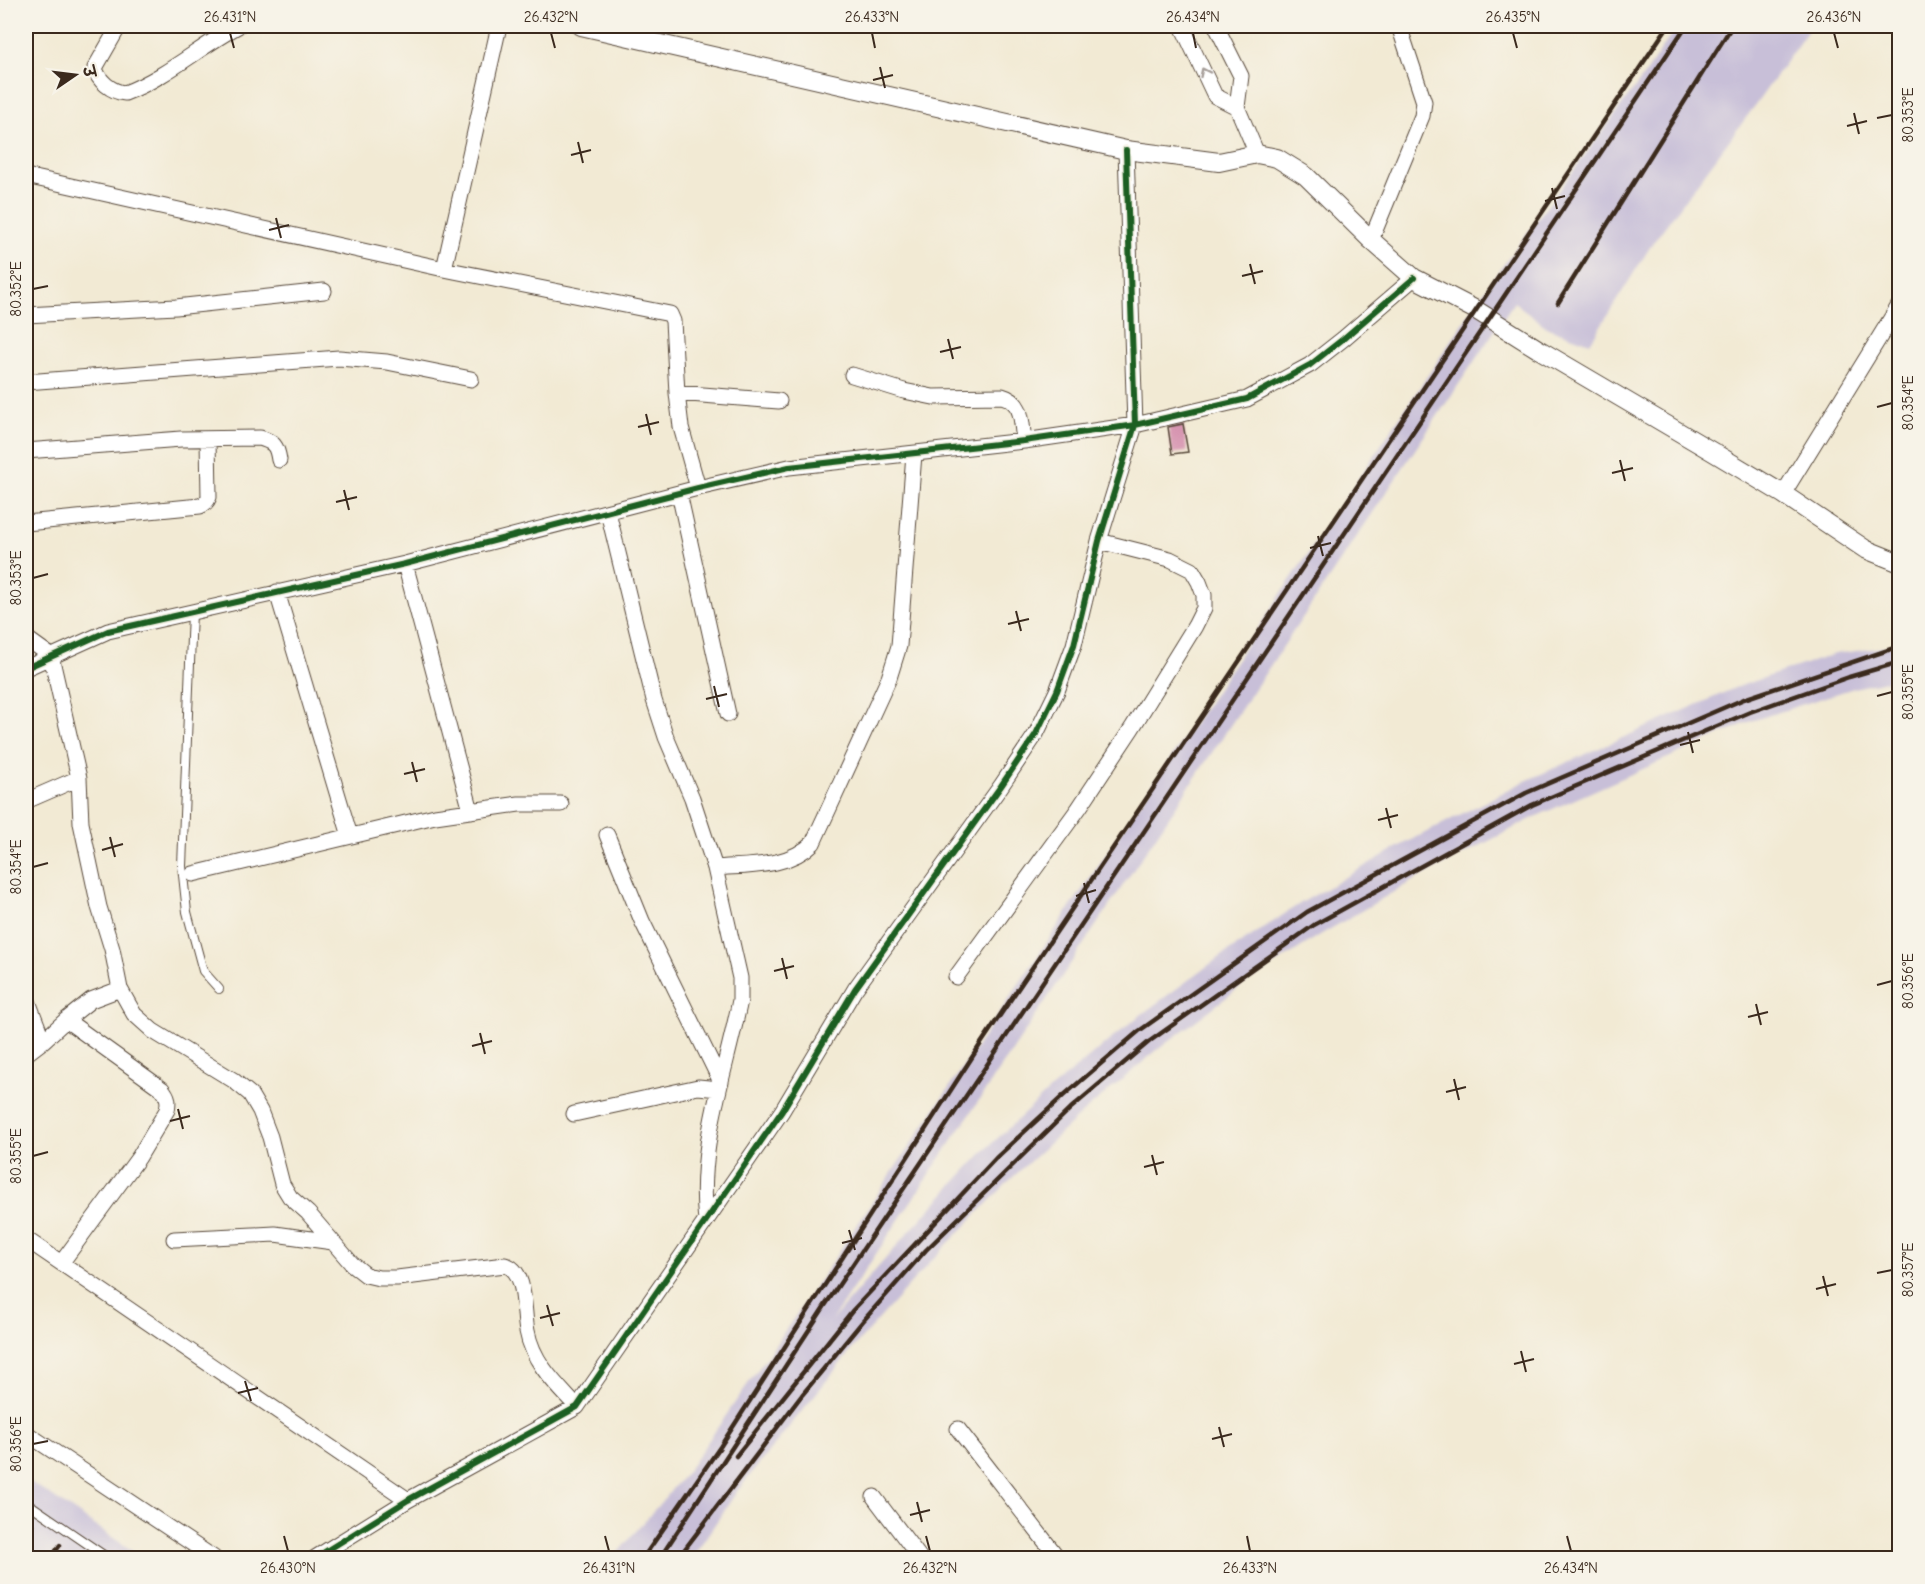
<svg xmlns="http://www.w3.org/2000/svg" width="1925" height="1584" font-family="'Comic Neue','Playpen Sans Deva',sans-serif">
<rect width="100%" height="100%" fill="#f7f3e8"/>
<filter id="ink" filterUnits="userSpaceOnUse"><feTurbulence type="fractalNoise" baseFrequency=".0167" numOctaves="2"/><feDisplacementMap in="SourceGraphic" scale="12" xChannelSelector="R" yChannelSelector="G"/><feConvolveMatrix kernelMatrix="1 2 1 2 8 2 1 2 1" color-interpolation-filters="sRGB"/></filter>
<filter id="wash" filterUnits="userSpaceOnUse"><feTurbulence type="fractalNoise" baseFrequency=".008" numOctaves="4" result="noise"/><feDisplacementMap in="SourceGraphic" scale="24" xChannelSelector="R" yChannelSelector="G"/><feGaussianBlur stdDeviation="1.35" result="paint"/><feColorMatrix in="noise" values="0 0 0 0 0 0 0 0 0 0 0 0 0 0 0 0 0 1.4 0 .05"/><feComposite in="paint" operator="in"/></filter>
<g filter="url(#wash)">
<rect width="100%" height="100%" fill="#f2ead4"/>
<path fill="#c8bfd8" d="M1677 26H1811L1754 107 1652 244 1590 343 1548 328 1514 302 831 1321 908 1233 986 1149 1053 1087 1134 1020 1217 959 1301 903 1398 847 1523 782 1737 687 1835 654 1899 645V678L1854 688 1751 721 1537 816 1414 880 1320 935 1240 987 1156 1051 1079 1116 1013 1177 933 1259 853 1348 738 1490 692 1558H613L686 1473 803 1305 1490 283 1646 73Z
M26 1479 143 1558H26Z"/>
<g id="blocks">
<path fill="#d692af" d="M1183 424 1188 452 1172 454 1168 427Z"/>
</g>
</g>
<g filter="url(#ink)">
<use href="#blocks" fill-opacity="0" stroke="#564739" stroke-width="1.5"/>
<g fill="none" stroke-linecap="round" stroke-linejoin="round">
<defs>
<path id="service" d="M192 612 182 866 187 912 203 971 219 989
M26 1502 108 1558
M1738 1555 1742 1558"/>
<path id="minor" d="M119 26 95 68C98 81 112 92 125 93 165 78 201 46 238 26
M1182 26 1215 96 1237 107
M1216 26 1241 76 1237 107 1257 154
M26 176 444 269 670 314 673 321 677 393 681 427 698 488
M1371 240 1422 116 1424 102 1399 26
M444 269 499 26
M26 315 176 307 324 291
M852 375 904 391 933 397 1002 396C1024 402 1021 422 1024 441
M26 382 339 358 387 362 471 379
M677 393 779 401
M26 451 181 439 260 438C274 442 277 446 279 460
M679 493 728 714
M1783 494 1900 304
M608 512 654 700 666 737 692 798 715 868
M26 523 200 506C205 504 207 502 209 497L208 439
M405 564 471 811
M277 592 350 836
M26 638 51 656 79 778 81 823 99 907 112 949 120 989 91 1000 66 1020
M26 668 108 631 405 564 698 488 789 467 1024 441 1135 425 1247 399 1310 365 1343 339 1414 278
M26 801 79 778
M607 835 642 921 721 1082
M193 874 435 816 519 804H561
M956 977 1079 808 1132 728 1195 626 1204 608V595L1199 582 1192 570 1170 559 1099 541
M120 989 134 1014 153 1031 233 1080 250 1094 260 1111 270 1137 282 1184 290 1197 308 1213 352 1264 366 1275 379 1278H397L505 1265C527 1270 523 1312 527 1331 533 1363 556 1384 577 1407
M26 996 43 1041 66 1020 162 1089C168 1096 169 1101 167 1110L139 1157 62 1262
M26 1054 43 1041
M574 1114 698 1087 719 1089
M706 1221C697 1146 726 1072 740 1000V978L715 868C748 865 788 868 813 843L889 678 899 646 914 454
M26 1239 408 1500
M174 1239 275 1234 333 1242
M958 1429 1058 1558
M26 1433 214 1558
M874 1497 920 1558
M315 1558 408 1500 577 1407 782 1111 855 989 1001 786 1036 734 1057 691 1074 645 1099 541 1135 425 1126 150"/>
<path id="tertiary" d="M581 26 1126 150 1219 162 1257 154 1277 158 1306 176 1371 240 1414 278 1476 310 1538 349 1713 452 1783 494 1865 549 1900 563"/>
</defs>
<use href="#service" stroke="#564739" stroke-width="10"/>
<use href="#minor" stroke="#564739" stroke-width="17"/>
<use href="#tertiary" stroke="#564739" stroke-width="20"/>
<use href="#service" stroke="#fff" stroke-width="8"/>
<use href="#minor" stroke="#fff" stroke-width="15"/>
<use href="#tertiary" stroke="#fff" stroke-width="18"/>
<path stroke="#3b2a1e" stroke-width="4.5" d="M1558 303 1732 26
M736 1456 853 1310 996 1158 1063 1096 1139 1031 1307 912 1526 793 1744 699 1900 646
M26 1535 32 1525
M51 1558 60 1545
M643 1558 720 1447 980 1045 1668 26
M660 1558 824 1307 1686 26
M678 1558 802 1395 863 1321 926 1250 1071 1108 1150 1041 1314 925 1532 805 1750 712 1849 677 1900 662"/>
<defs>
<path id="cycleway" d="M26 668 108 631 405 564 698 488 789 467 1024 441 1135 425 1247 399 1310 365 1343 339 1414 278
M315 1558 408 1500 577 1407 782 1111 855 989 1001 786 1036 734 1057 691 1074 645 1099 541 1135 425 1126 150"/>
</defs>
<use href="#cycleway" stroke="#f7f3e8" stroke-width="10"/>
<use href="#cycleway" stroke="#1b5e20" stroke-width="6"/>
</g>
<defs><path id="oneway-chevron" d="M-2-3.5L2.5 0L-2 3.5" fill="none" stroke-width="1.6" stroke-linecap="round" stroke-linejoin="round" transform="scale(1.5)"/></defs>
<use stroke="#a79f9a" href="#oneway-chevron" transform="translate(1204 72) rotate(-115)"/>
</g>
<path fill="none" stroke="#3b2a1e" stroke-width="2" d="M230 33 234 48M551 33 555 48M872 33 875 48M1193 33 1196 48M1513 33 1517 48M1834 33 1838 48M880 67 885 88M873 80 893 75M1854 113 1859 134M1877 118 1892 115M1847 126 1867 121M578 142 583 163M571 155 591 150M1552 188 1557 209M1545 201 1565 196M276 218 281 238M269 230 289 225M1250 264 1255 284M1242 276 1263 271M33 289 48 286M948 339 953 359M940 352 961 347M1877 407 1892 403M646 414 651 435M638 427 659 422M1620 460 1625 481M1612 473 1633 468M344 490 349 510M336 502 357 497M1318 536 1323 556M1310 548 1331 543M33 578 48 574M1016 611 1021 631M1008 624 1029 619M714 686 719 707M1877 696 1892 692M706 699 727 694M1688 732 1693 753M1680 745 1700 740M412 762 417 782M404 774 425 769M1386 808 1391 828M1378 820 1398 815M110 837 115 857M102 850 123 844M33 867 48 863M1084 883 1089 903M1076 896 1096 890M782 958 787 979M774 971 794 966M1877 985 1892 981M1756 1004 1761 1025M1748 1017 1768 1012M480 1033 485 1054M472 1046 492 1041M1454 1079 1459 1100M1446 1092 1466 1087M178 1109 183 1129M170 1121 190 1116M1152 1155 1157 1175M33 1156 48 1152M1144 1167 1164 1162M849 1230 855 1250M842 1243 862 1238M1877 1273 1892 1270M1823 1276 1828 1296M1816 1289 1836 1284M547 1305 553 1326M540 1318 560 1313M1521 1351 1526 1372M1514 1364 1534 1359M245 1381 251 1401M238 1393 258 1388M1219 1427 1224 1447M1212 1439 1232 1434M33 1444 48 1441M917 1502 922 1522M910 1515 930 1510M284 1536 288 1551M605 1536 609 1551M926 1536 930 1551M1247 1536 1250 1551M1567 1536 1571 1551"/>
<rect width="1925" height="1584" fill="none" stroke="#f7f3e8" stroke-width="66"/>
<g transform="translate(75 75) rotate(76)" stroke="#f7f3e8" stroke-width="4.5" paint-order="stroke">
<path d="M0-4.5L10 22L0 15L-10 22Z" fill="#3b2a1e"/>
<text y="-9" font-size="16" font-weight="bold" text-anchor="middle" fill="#3b2a1e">उ</text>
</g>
<rect x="33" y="33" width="1859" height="1518" fill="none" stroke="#3b2a1e" stroke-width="2"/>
<g font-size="15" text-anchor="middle" fill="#3b2a1e">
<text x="230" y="22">26.431°N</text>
<text x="551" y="22">26.432°N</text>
<text x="872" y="22">26.433°N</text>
<text x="1193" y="22">26.434°N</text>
<text x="1513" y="22">26.435°N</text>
<text x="1834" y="22">26.436°N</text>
<text transform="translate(1908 115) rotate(-90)" y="5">80.353°E</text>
<text transform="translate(16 289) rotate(-90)" y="5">80.352°E</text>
<text transform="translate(1908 403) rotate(-90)" y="5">80.354°E</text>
<text transform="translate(16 578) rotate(-90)" y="5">80.353°E</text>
<text transform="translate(1908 692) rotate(-90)" y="5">80.355°E</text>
<text transform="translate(16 867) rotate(-90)" y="5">80.354°E</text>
<text transform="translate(1908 981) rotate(-90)" y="5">80.356°E</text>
<text transform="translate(16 1156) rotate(-90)" y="5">80.355°E</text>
<text transform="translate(1908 1270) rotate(-90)" y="5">80.357°E</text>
<text transform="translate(16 1444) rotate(-90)" y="5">80.356°E</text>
<text x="288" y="1573">26.430°N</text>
<text x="609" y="1573">26.431°N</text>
<text x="930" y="1573">26.432°N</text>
<text x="1250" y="1573">26.433°N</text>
<text x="1571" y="1573">26.434°N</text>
</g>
</svg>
